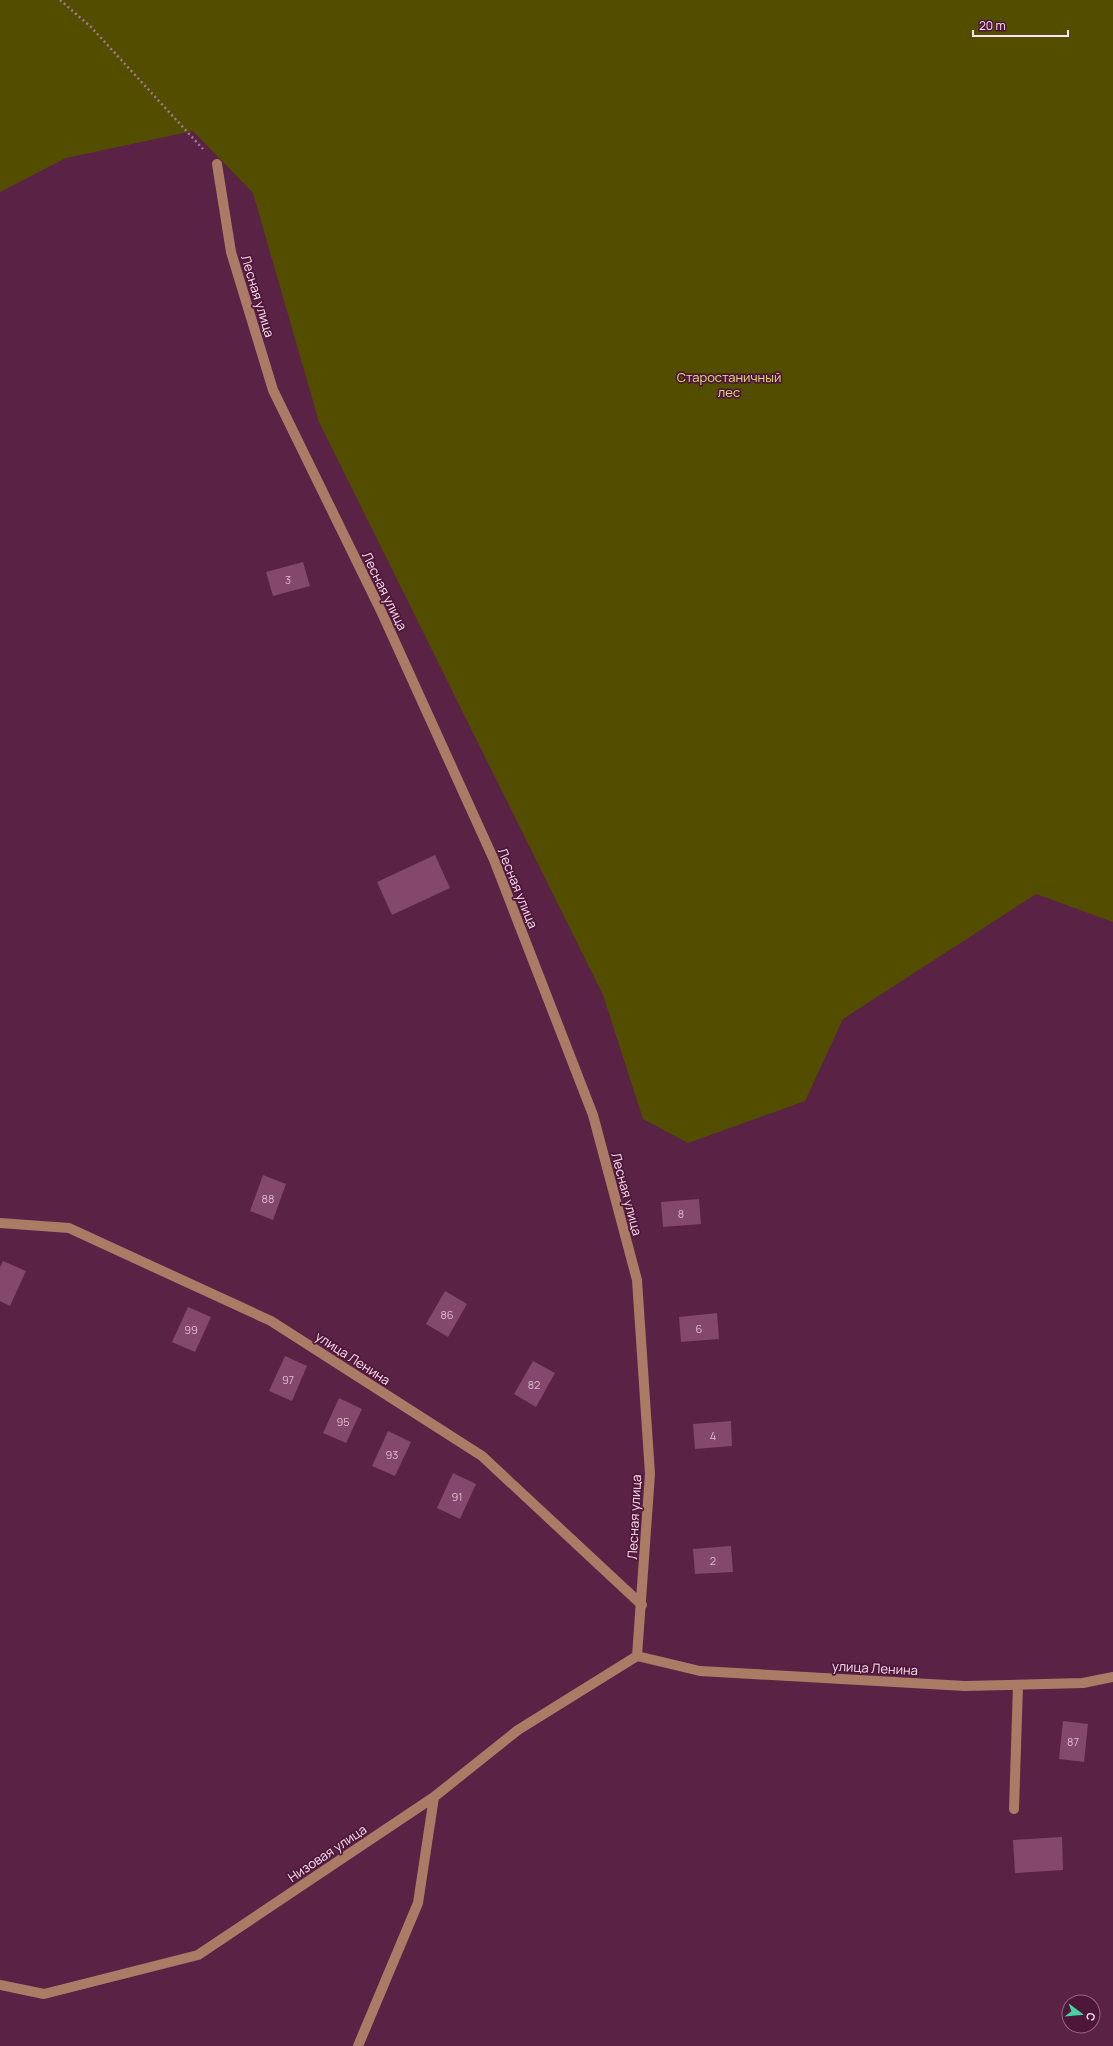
<svg xmlns="http://www.w3.org/2000/svg" width="1113" height="2046" font-family="Manrope,sans-serif">
<rect width="100%" height="100%" fill="#5a2245"/>
<path fill="#534d00" d="M0 0H1113V922L1036 894 843 1019 805 1101 688 1143 643 1119 603 995 319 422 253 193 193 131 66 158 0 192Z"/>
<path fill="#83486b" d="M303 562 310 586 273 596 266 572Z
M435 855 450 888 392 915 377 882Z
M263 1175 286 1184 273 1220 250 1211Z
M699 1199 701 1224 663 1227 661 1202Z
M3 1261 26 1271 10 1306 0 1301V1267Z
M445 1291 467 1304 448 1337 426 1324Z
M188 1307 211 1317 195 1352 172 1342Z
M717 1313 719 1339 681 1342 679 1317Z
M285 1356 307 1366 292 1401 269 1391Z
M533 1361 555 1373 536 1407 514 1394Z
M339 1398 362 1409 346 1443 323 1433Z
M731 1421 732 1446 695 1449 693 1424Z
M388 1431 411 1442 395 1476 372 1466Z
M453 1473 476 1484 460 1519 437 1508Z
M731 1546 733 1572 695 1574 693 1549Z
M1063 1721 1088 1724 1084 1762 1059 1759Z
M1062 1837 1063 1870 1015 1873 1013 1840Z"/>
<g fill="none" stroke-linecap="round" stroke-linejoin="round">
<path stroke="#a57993" stroke-width="2.5" stroke-dasharray="2 3" stroke-linecap="butt" d="M60 0 91 27 203 149"/>
<path stroke="#ac7b66" stroke-width="10" d="M217 164 231 252 273 390 381 611 494 860 593 1115 637 1280 650 1474 637 1656
M0 1223 69 1228 271 1321 482 1456 642 1605
M637 1656 700 1671 965 1686 1083 1683 1113 1677
M1014 1809 1018 1685
M0 1985 44 1994 198 1955 434 1797 518 1730 637 1656
M358 2046 418 1903 434 1797"/>
</g>
<g text-anchor="middle" dominant-baseline="central" stroke-width="3.5" stroke-linejoin="round" paint-order="stroke">
<g font-size="11" fill="#e0bcd0">
<text x="288" y="579">3</text>
<text x="268" y="1198">88</text>
<text x="681" y="1213">8</text>
<text x="447" y="1314">86</text>
<text x="699" y="1328">6</text>
<text x="191" y="1329">99</text>
<text x="288" y="1379">97</text>
<text x="534" y="1384">82</text>
<text x="343" y="1421">95</text>
<text x="713" y="1435">4</text>
<text x="392" y="1454">93</text>
<text x="457" y="1496">91</text>
<text x="713" y="1560">2</text>
<text x="1073" y="1741">87</text>
</g>
<g font-size="13" fill="#ffe2f1" stroke="#4e173a">
<text transform="translate(258 296) rotate(73)">Лесная улица</text>
<text transform="translate(385 591) rotate(64)">Лесная улица</text>
<text transform="translate(518 888) rotate(68)">Лесная улица</text>
<text transform="translate(627 1194) rotate(75)">Лесная улица</text>
<text transform="translate(353 1358) rotate(33)">улица Ленина</text>
<text transform="translate(634 1517) rotate(-87)">Лесная улица</text>
<text transform="translate(875 1668) rotate(3)">улица Ленина</text>
<text transform="translate(327 1853) rotate(-34)">Низовая улица</text>
</g>
<g font-size="13" fill="#e6df7a" stroke="#4e173a">
<text x="729" y="377">Старостаничный<tspan x="729" dy="15">лес</tspan></text>
</g>
</g>
<g transform="translate(1081 2014) rotate(106)"><circle r="19" fill="#4e173a" stroke="#956883"/>
<path d="M0-3L7 15L0 10L-7 15Z" fill="#43d4a0"/>
<text y="-6" font-size="11" font-weight="bold" text-anchor="middle" fill="#ffe2f1">С</text>
</g>
<path d="M973 30v6h95v-6" fill="none" stroke="#ffe2f1" stroke-width="2"/>
<text x="979" y="30" font-size="12" fill="#ffe2f1" stroke="#4e173a" stroke-width="3" paint-order="stroke">20 m</text>
</svg>
